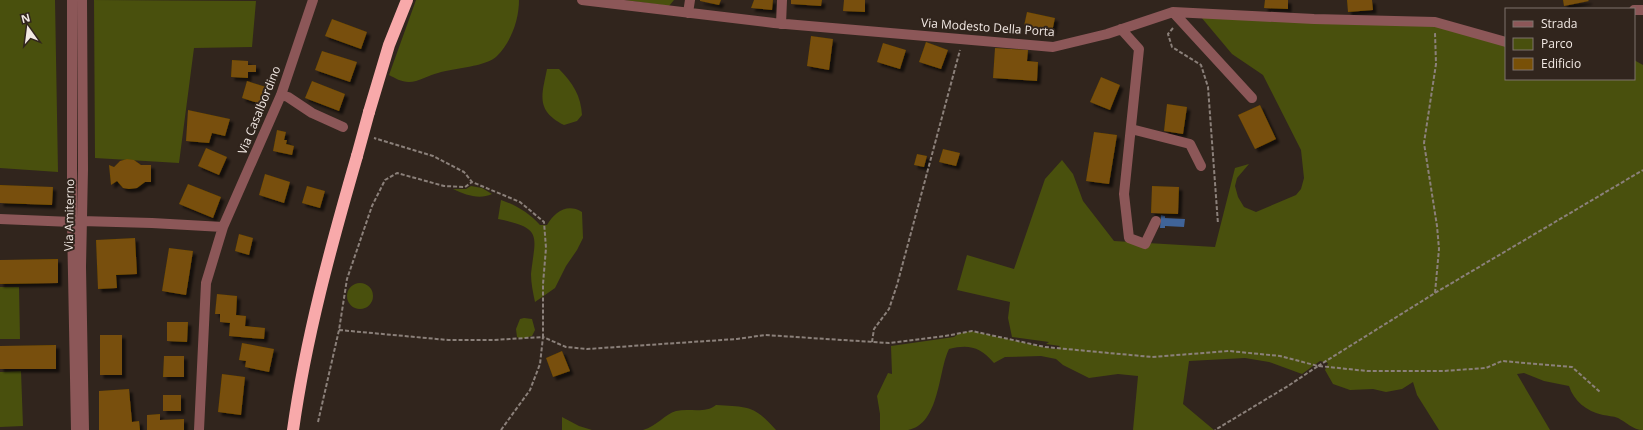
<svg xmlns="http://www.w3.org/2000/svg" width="1643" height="430" font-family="'Open Sans',sans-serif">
<defs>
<filter id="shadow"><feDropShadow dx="3.5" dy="3.5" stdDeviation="1" flood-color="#0009"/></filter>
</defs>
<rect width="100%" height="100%" fill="#31251d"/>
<path fill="#49500d" d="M0 0H55L58 172 0 168Z
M94 0 256 1 252 47 194 48 179 163 95 158Z
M416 0H519C519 20 511 42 497 56 486 67 454 68 438 73 429 75 418 82 409 82 401 82 395 78 389 75Z
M624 0H674L669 6Z
M1201 17 1442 26 1506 45V79H1634V60L1643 65V430C1633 430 1626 422 1618 418 1613 416 1608 416 1603 415 1586 411 1574 401 1569 386L1544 381 1524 373 1517 374 1550 430H1439L1417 395 1413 382 1402 389 1386 392 1373 389 1350 390 1333 384 1325 370 1328 363 1320 361 1302 374 1269 362 1245 358 1189 361 1183 404 1214 430H1133L1138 376 1118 374 1089 378 1063 365 1056 359 1041 356 1005 357 994 363C980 347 969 344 949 349 938 371 940 424 908 430 899 430 889 430 880 430V414L877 396 888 373 892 374 891 346 954 337 958 334 971 331 1047 348 1057 349 1060 346 1046 344 1049 342 1012 337 1008 318 1010 302 957 290 967 255 1014 269 1045 179 1062 160 1073 174 1083 201 1114 241 1215 247 1235 168 1249 164 1237 178 1235 186 1238 197 1244 207 1256 212 1296 195 1301 189 1304 178 1301 150 1263 75 1232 54Z
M547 69H559C573 83 581 96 582 115L577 121 564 125C535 110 542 95 547 69Z
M471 186 482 188 492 194C479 200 466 195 453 189H466Z
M501 200C516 205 529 213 540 225H547C555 212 567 203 582 212L583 238 577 250 566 266 555 288 535 302C533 293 531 283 531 274 535 236 544 228 498 219Z
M347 296a13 13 0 1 1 26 0a13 13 0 1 1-26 0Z
M0 287H19L20 339H0Z
M524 318 532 319 535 330 532 336 521 339 517 337 516 329 520 319Z
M21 371 23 426 0 427V372Z
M716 405C748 407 754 405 776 430H643C657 426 665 414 676 411 690 408 705 414 716 405Z
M562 417 579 426 592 430H562Z"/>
<path fill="#406499" d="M1161 215 1165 216V218L1185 219 1184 227 1165 226V228H1160Z"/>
<path fill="#785007" filter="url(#shadow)" d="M700 0H721L719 5 700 1Z
M754 0H773L772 10 751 8Z
M791 0H822L821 6 791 4Z
M844 0H865V12L843 11Z
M1265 0H1288V9L1264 8Z
M1347 0H1372L1373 10 1348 12Z
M1563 0H1588L1589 1 1564 6Z
M1027 12 1055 18 1052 32 1024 26Z
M332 19 367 32 361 49 325 36Z
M811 36 833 39 829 70 807 66Z
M926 42 948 50 941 69 919 62Z
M883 43 906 50 900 69 877 62Z
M995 48 1028 50 1027 61 1038 62 1037 81 993 78Z
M322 51 357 62 350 82 315 70Z
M232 60 248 61V65H256V72H248V78L231 77Z
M1101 77 1120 85 1110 110 1090 102Z
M247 81 266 87 261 104 242 98Z
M312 81 345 94 339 111 305 98Z
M1167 104 1187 107 1183 134 1164 131Z
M1260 105 1276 139 1255 149 1238 115Z
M188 110 230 119 225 136 212 133 209 143 186 141Z
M277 130 286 132 284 140H287L286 144 294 146 292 155 273 151Z
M1094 132 1117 135 1109 184 1086 181Z
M206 148 227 157 219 175 198 166Z
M943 149 960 153 956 166 939 162Z
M917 154 927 156 924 167 914 165Z
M127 159 134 160 141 165H151V182H145L137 188 129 189 123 188 117 181 111 185 109 165 114 167 120 161Z
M265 174 290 182 284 203 259 195Z
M188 184 221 197 213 218 179 204Z
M0 185 53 187 52 205 0 203Z
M307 186 325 191 320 208 302 203Z
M1152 186 1179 187 1178 214 1151 213Z
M239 234 253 238 249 255 235 251Z
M135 238 137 274 116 275 117 288 98 289 96 240Z
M169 248 193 251 186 295 162 291Z
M58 259V283L0 284V260Z
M217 294 237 296 236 315 246 316 245 326 265 328 264 339 229 336 230 323 220 322V314H215Z
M167 322H188L187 342 167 341Z
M100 335H122V375H100Z
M242 343 274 349 269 372 245 367 246 361 239 360Z
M56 345V369H0V346Z
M562 351 570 371 553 377 546 358Z
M164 356H184V377H163Z
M222 374 245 377 241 415 218 412Z
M129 389 132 422 139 421 140 430H99V391Z
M163 395H181V411H163Z
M160 414V420L184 419V430H147V415Z"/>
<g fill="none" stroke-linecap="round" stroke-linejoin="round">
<path stroke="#8b807a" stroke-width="2" stroke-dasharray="4 2" stroke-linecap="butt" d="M1173 28 1168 34 1172 47 1201 65 1208 87 1218 224
M1435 293 1643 170
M339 330 448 340H493L543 337V284L546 248 544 222 520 202 472 182 464 172 433 156 374 138
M872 342 874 329 889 309 897 285 960 50
M1318 366 1435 293 1439 249 1437 226 1424 143 1436 64 1435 33
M1319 366 1367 371H1443L1486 368 1502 361 1572 367 1600 392
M318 422 339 330 347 279 372 206 385 180 397 173 444 186 465 187 472 182
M501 430 530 390 540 364 543 337 566 347 587 349 737 339 765 335 889 343 945 336 972 331 1045 347 1152 357 1229 351 1280 356 1318 366 1288 386 1215 430"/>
<path stroke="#8c5758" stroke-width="10" d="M72 0V222L76 430
M82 0 83 169 81 267 84 430
M582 0 774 23 1053 47 1107 34 1173 12 1314 19 1435 22 1506 42
M1634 10H1643
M1173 12 1252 98
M688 13 690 0
M781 24 782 0
M1121 29 1139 49 1124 194 1129 238 1145 244 1156 221
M281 95 288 97 312 113 343 127
M1131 129 1190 144 1201 166
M0 219 72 222
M81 221 152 223 223 227 281 95 313 0
M199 430 206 283 223 227"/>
<path stroke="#f8a9aa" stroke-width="12" d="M369 112 389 45 407 0
M293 430C306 337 331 246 357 156"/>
<path stroke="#f8a9aa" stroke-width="12" d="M357 156 369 112"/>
</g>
<g text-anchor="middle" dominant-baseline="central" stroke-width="4" stroke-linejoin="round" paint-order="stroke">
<g font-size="12" fill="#f2e9e4" stroke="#31251d">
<text transform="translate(988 27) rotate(4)">Via Modesto Della Porta</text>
<text transform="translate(259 110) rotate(-68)">Via Casalbordino</text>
<text transform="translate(69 215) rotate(-89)">Via Amiterno</text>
</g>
</g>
<rect x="1505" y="8" width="130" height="72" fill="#31251d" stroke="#7e736d"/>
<rect x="1513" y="21" width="20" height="6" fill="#8c5758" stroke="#7e736d"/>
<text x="1541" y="28" font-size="12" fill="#f2e9e4">Strada</text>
<rect x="1513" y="38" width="20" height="12" fill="#49500d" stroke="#7e736d"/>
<text x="1541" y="48" font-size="12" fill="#f2e9e4">Parco</text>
<rect x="1513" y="58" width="20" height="12" fill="#785007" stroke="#7e736d"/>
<text x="1541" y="68" font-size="12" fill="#f2e9e4">Edificio</text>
<g transform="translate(28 28) rotate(346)" stroke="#31251d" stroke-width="3" paint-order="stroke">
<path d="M0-3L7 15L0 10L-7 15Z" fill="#f2e9e4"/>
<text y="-6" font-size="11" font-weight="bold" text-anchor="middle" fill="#f2e9e4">N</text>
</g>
</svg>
